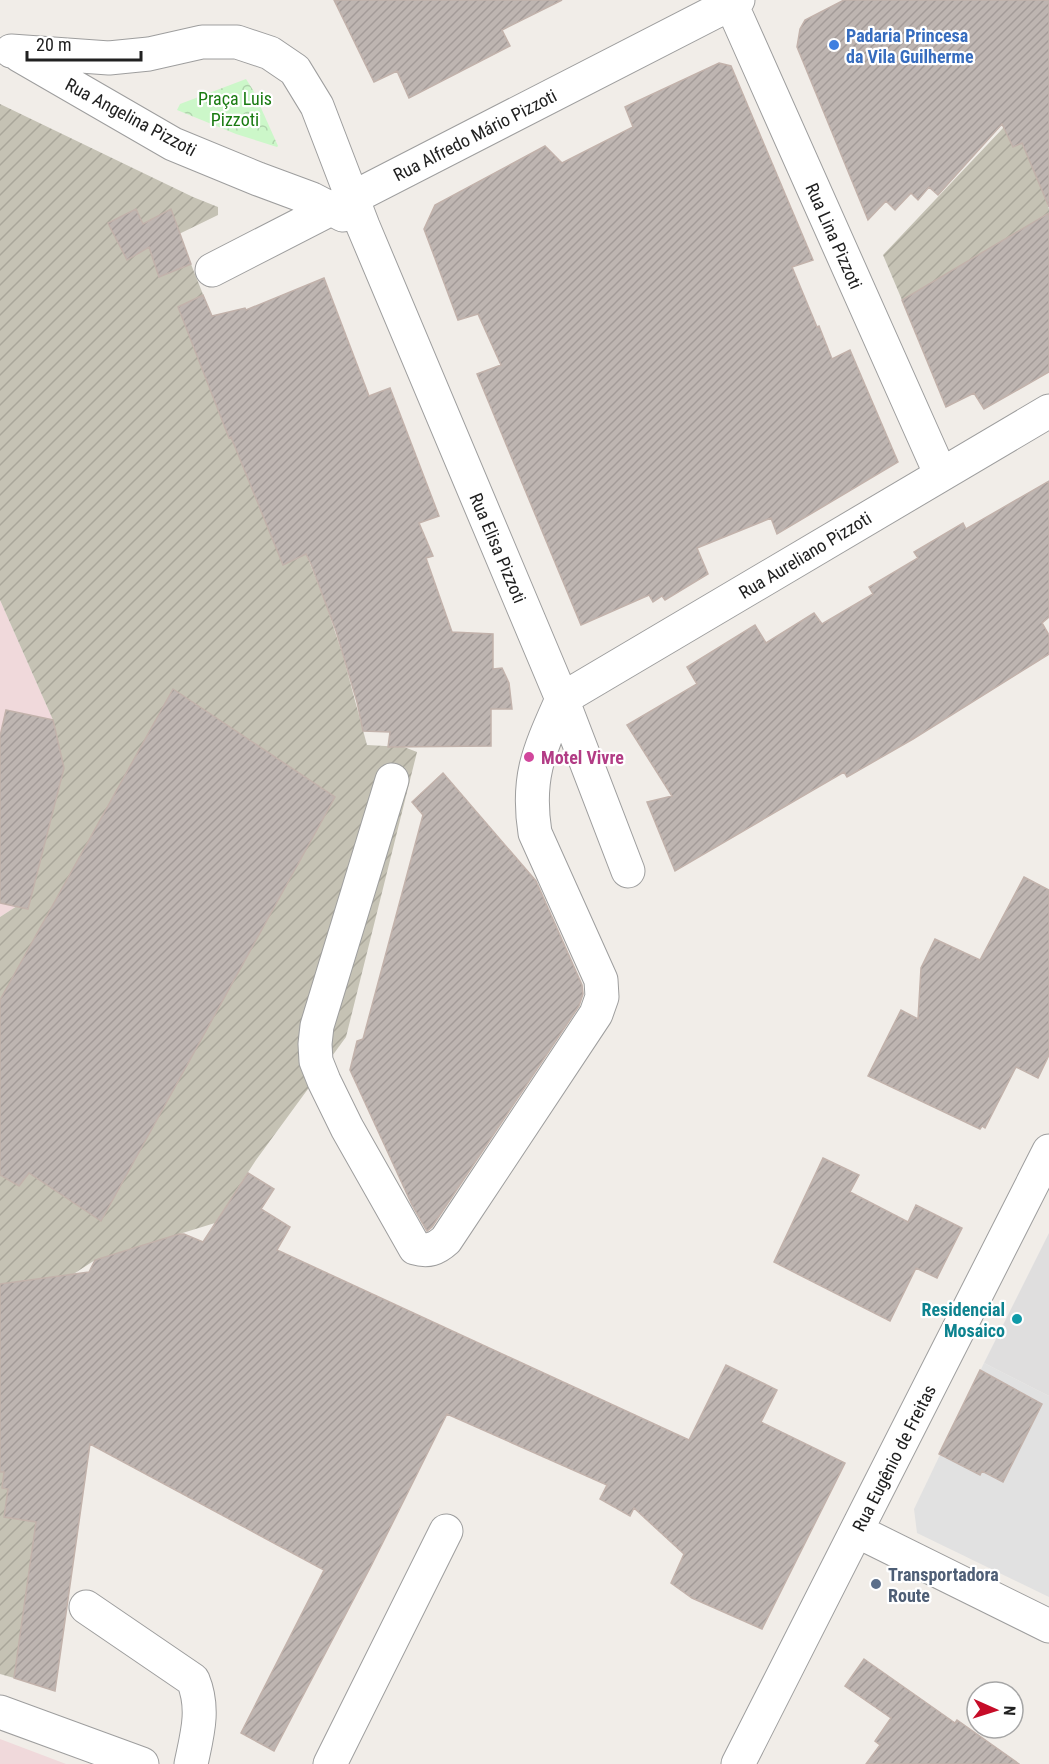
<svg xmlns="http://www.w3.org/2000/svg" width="1049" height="1764" font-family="'Roboto Condensed',sans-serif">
<defs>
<pattern id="construction-furrows" width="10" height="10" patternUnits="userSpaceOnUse" patternTransform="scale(1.5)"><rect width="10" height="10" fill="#c5c2b4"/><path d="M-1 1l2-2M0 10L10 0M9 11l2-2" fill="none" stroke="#a9a69a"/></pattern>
<pattern id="park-crowns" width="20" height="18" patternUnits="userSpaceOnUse" patternTransform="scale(1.5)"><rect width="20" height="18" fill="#ccf7c9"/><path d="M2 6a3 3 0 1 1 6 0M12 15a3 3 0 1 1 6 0" fill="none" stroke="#afd3ac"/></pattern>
<pattern id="building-hatch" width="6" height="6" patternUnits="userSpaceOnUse" patternTransform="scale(1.5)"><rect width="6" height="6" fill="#beb5b1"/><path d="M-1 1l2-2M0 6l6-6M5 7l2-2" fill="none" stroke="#a39b98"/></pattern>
</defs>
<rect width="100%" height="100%" fill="#f1ede8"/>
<path fill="#dfdede" d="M1049 1233V1396L984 1363Z"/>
<path fill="#f0d9db" d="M0 600 53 720 64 768 37 874 17 906 0 917Z
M0 1739 66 1764H0Z"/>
<path fill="url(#construction-furrows)" d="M0 104 193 197 218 207V215L179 234 326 604 343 656 367 745 404 747 417 752 346 1037 256 1160 215 1223 95 1260 72 1275 14 1678 0 1674V917L17 906 37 874 64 768 53 720 0 600Z
M1004 127 1013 147 1026 141 1049 209V220L1008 239 902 300 883 255Z"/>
<path fill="url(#park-crowns)" d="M246 79 253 90 278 146 277 147 236 134 177 110 180 104Z"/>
<path fill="#e1e1e1" d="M984 1363 1049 1396V1597L917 1533 914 1509Z"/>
<path fill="url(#building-hatch)" stroke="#c2b2ab" stroke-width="1.5" d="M334 0H562L502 30 510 46 409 98 397 71 374 82Z
M844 0H1049V207L1022 143 1013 147 1002 124 938 195 929 187 918 200 911 193 895 210 886 201 868 220 797 47 800 29 805 20Z
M719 63 731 66 813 260 792 267 817 327 819 326 832 359 850 350 898 462 777 534 771 518 697 548 708 574 665 600 662 596 653 602 649 595 581 625 477 374 501 365 478 314 458 320 424 229 435 205 545 146 562 163 633 127 625 107Z
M136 209 143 224 171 209 191 264 159 277 149 247 127 260 108 223Z
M1049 213V372L984 409 974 393 946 407 902 300Z
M324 278 369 396 390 388 439 516 419 523 433 556 426 558 452 632 493 634V669L502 668 509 683 512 709H491V746L388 747 390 732 363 731 357 702 336 631 311 564 306 554 283 565 231 437 229 438 178 307 203 295 212 316 245 308 246 310Z
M1049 481V617L1042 623 1049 635V654L913 739 847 777 844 772 813 790 675 871 647 802 672 796 627 725 697 684 687 667 755 625 766 643 814 613 822 624 873 594 869 587 918 558 914 552 963 523 966 529Z
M173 689 335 797 101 1221 29 1173 19 1186 0 1175V1000Z
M6 710 53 720 64 768 28 909 0 903V736Z
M443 773 536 881 582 985 583 994 579 1006 432 1227 427 1231 412 1205 350 1070 357 1041 363 1039 423 815 412 802Z
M1024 877 1049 890V1055L1038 1078 1016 1067 985 1128 982 1126 980 1129 868 1076 901 1010 918 1019 921 968 935 939 980 960Z
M823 1158 859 1175 850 1192 908 1222 916 1205 962 1228 937 1278 916 1268 890 1321 774 1262Z
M248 1173 274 1189 261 1209 290 1227 277 1250 689 1440 726 1365 777 1390 761 1422 845 1463 762 1629 692 1598 671 1583 684 1554 634 1508 630 1516 600 1499 607 1485 447 1414 371 1566 274 1751 241 1733 324 1570 90 1444 55 1691 14 1678 36 1522 4 1517 8 1489 2 1488 4 1472H0V1284L89 1272 95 1260 179 1234H184L203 1242Z
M980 1370 1042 1404 1003 1482 982 1471 980 1475 939 1454Z
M864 1659 955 1723 957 1720 1019 1764H866L880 1745 875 1741 891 1718 845 1686Z"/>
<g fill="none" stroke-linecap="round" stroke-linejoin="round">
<defs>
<path id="minor" d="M722 0 737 17 941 475
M11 51 109 58 149 54 202 42H237L270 53 295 70 317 106 363 226 562 699 628 871
M19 55 173 144 258 179 312 199 343 215
M212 270 738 0
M562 699 1049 411
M392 780 317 1026 315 1044 316 1061 324 1081 347 1128 415 1248C428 1252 436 1249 446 1240L596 1014 602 997 601 980 535 833C526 776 540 749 562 699
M857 1531 1049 1626
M86 1607 193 1680C205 1709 197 1735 191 1764
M0 1712 142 1764
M330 1764 446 1531
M738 1764 1049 1151"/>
</defs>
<use href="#minor" stroke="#9e9e9e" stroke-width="35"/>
<use href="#minor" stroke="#fff" stroke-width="33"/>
</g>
<circle fill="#3f7fe0" stroke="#fff" stroke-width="2" cx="834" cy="45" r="6"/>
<circle fill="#d1479c" stroke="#fff" stroke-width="2" cx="529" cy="757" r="6"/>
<circle fill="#0f9aa8" stroke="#fff" stroke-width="2" cx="1017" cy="1319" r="6"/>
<circle fill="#5c6f8a" stroke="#fff" stroke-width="2" cx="876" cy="1584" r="6"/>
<g text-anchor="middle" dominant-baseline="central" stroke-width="4.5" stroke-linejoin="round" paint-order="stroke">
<g font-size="18" font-weight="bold" fill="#366cbe" stroke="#fff" text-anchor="start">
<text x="846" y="35">Padaria Princesa<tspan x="846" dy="21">da Vila Guilherme</tspan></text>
</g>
<g font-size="18" fill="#1a7b12" stroke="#fff">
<text x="235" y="98">Praça Luis<tspan x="235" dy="21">Pizzoti</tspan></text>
</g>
<g font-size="18" fill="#212121" stroke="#fff">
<text transform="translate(131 117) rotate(28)">Rua Angelina Pizzoti</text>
<text transform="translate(475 135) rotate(-27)">Rua Alfredo Mário Pizzoti</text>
<text transform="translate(834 236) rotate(66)">Rua Lina Pizzoti</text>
<text transform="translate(498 548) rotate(67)">Rua Elisa Pizzoti</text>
<text transform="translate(805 555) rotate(-31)">Rua Aureliano Pizzoti</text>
<text transform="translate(894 1458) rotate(-63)">Rua Eugênio de Freitas</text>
</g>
<g font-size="18" font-weight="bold" fill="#b23c85" stroke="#fff" text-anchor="start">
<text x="541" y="757">Motel Vivre</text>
</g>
<g font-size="18" font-weight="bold" fill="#0d838f" stroke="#fff" text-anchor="end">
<text x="1005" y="1309">Residencial<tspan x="1005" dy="21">Mosaico</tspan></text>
</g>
<g font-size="18" font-weight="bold" fill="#4e5e75" stroke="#fff" text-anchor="start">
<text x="888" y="1574">Transportadora<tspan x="888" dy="21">Route</tspan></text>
</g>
</g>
<g transform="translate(995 1710) rotate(93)"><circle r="28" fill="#ffffff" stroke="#a6a6a6" stroke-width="1.5"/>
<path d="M0-4.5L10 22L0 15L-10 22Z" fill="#c60c28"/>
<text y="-9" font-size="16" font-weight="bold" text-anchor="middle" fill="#212121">N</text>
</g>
<path d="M27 51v9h114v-9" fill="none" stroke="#212121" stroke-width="3"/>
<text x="36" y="51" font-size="18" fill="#212121" stroke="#ffffff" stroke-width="4.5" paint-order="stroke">20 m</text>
</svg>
